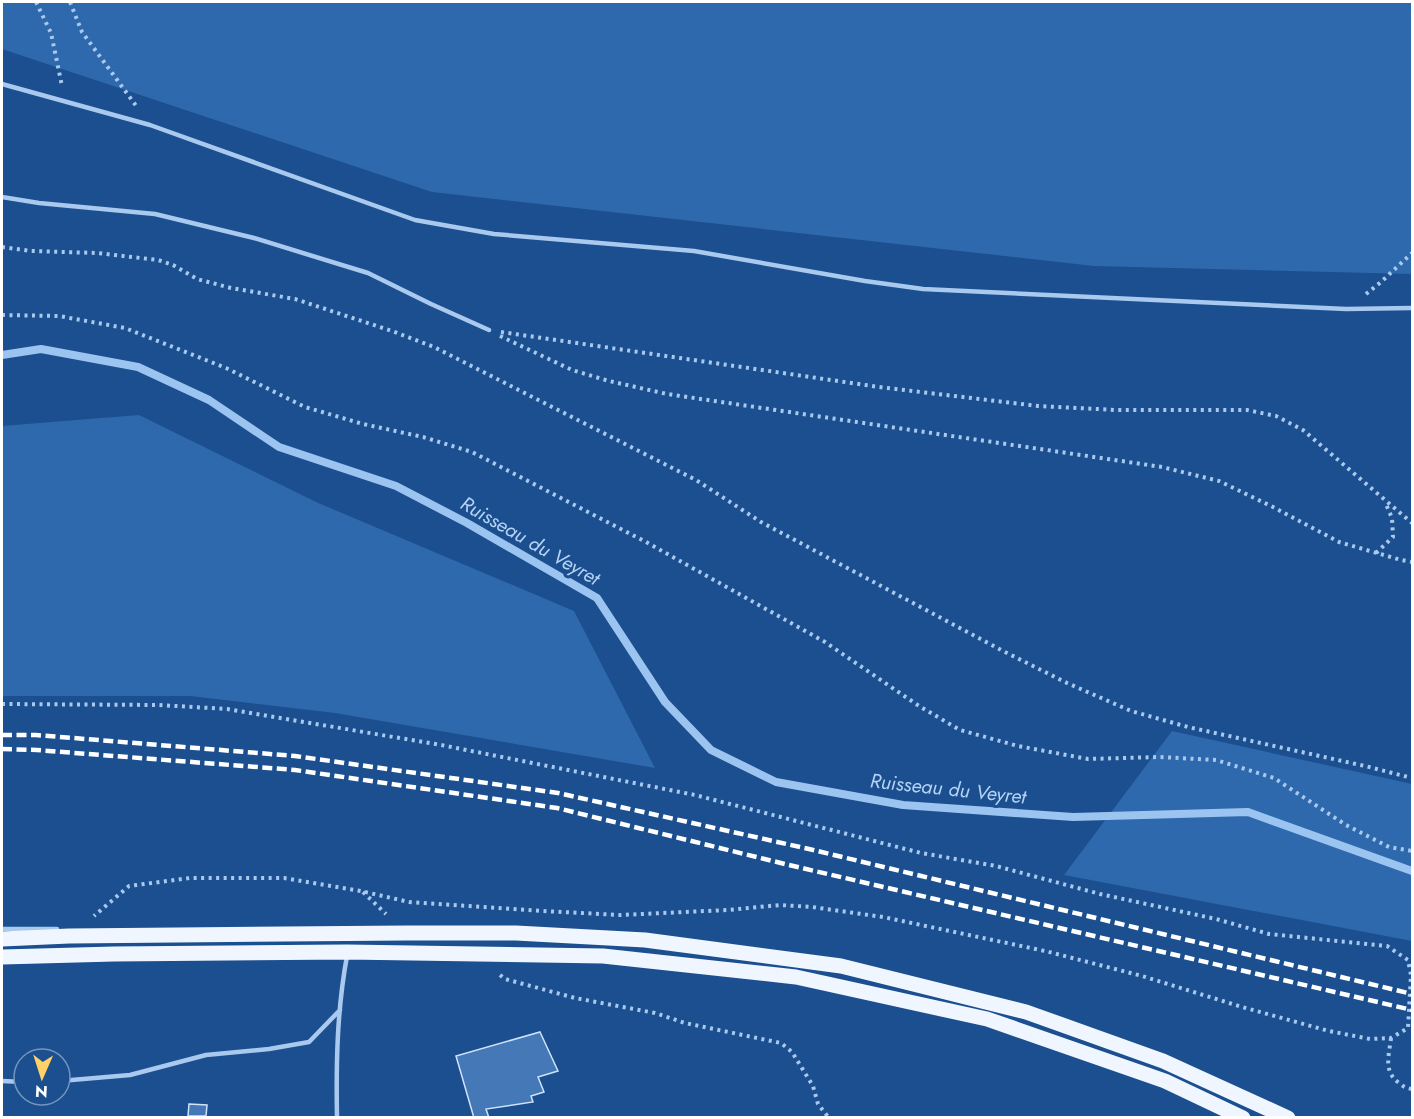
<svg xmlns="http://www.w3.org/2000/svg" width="1414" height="1119" font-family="Jost,sans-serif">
<rect width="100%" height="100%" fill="#1b4f8f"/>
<path fill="#2e69ad" d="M2 2H1412V274L1094 266 432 192 2 49Z
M139 415 316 502 574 611 655 768 335 713 190 696H2V426Z
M1172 731 1412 784V941L1064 875Z"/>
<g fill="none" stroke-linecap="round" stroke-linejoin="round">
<path stroke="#9cc4f0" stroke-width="8" d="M2 355 41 349 138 367 209 400 279 447 396 486 467 523 597 598 665 702 711 750 776 782 903 805 1073 817 1248 812 1412 871"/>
</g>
<path fill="#4478b7" stroke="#cfe3fa" stroke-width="1.5" d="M540 1032 558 1071 538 1077 544 1092 531 1096 533 1102 486 1109 489 1118H474L456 1056Z
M189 1104 207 1105 206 1116H188Z"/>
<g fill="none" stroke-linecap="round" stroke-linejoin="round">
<path stroke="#a9c9ee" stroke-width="4" stroke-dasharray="3 4.5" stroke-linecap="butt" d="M36 2 51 33 62 86
M70 2 82 32 137 107
M2 247 31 251 97 253 158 260 173 265 197 279 231 288 295 299 392 331 434 347 696 480 761 522 1003 651 1067 683 1131 711 1188 727 1365 766 1412 778
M1366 294 1381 282 1412 253
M2 315 59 316 125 328 226 368 305 407 363 424 423 437 472 452 646 542 825 642 919 706 960 730 1018 746 1088 759 1160 757 1216 760 1274 778 1346 825 1389 847 1412 851
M501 332 879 387 1038 406 1116 410H1247L1276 416 1303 430 1412 523
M500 336 572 370 609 381 667 394 1162 467 1219 481 1273 507 1339 542 1401 560 1412 562
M1376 553 1393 537 1392 518 1385 502
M2 704 159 705 227 709 441 745 695 795 921 853 996 866 1100 894 1216 919 1269 934 1387 946 1408 960 1411 975 1408 1028 1391 1038 1370 1039 1329 1031 1242 1007 1142 976 1045 951 883 917 812 907 780 905 728 910 620 915 543 911 409 902 361 891 284 878H190L129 886 94 916
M363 892 386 914
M500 975 505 979 575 998 655 1013 685 1023 781 1043 792 1052 813 1086 818 1104 829 1118
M1391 1038C1389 1056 1383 1071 1399 1083 1404 1087 1406 1088 1412 1089"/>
<path stroke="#a9c9ee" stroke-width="4.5" d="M2 84 150 125 415 220 494 234 694 251 865 281 923 289 1346 309 1412 308
M2 197 39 203 155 214 254 238 368 273 431 304 489 330
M2 929H57
M2 1081 24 1082
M60 1081 130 1075 206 1055 269 1049 309 1042 340 1010
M337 1118C336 1063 337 1010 347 956"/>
<path stroke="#f0f6ff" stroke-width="15" d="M2 939 69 936 407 933H516L645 940 841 966 1026 1012 1163 1061 1288 1118
M2 957 114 954 347 952 603 956 796 977 987 1019 1165 1081 1243 1118"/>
<path stroke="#fff" stroke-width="4.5" stroke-dasharray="10 4.5" stroke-linecap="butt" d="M2 735H36L295 756 558 793 809 849 1412 994
M2 749 37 750 295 770 557 808 789 865 1412 1010"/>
</g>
<g text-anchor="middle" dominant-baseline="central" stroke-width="6" stroke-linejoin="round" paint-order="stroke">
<g font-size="20" font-style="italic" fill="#b5d3f5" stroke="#1b4f8f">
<text transform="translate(530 541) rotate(30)">Ruisseau du Veyret</text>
<text transform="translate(948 789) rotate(6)">Ruisseau du Veyret</text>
</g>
</g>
<rect width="1414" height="1119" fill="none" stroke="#ffffff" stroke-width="6"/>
<g transform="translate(42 1077) rotate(183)"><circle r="28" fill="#1b4f8f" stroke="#7695bc" stroke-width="1.5"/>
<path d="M0-4.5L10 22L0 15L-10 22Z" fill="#ffd166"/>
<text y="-9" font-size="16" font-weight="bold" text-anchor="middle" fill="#ffffff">N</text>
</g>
</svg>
